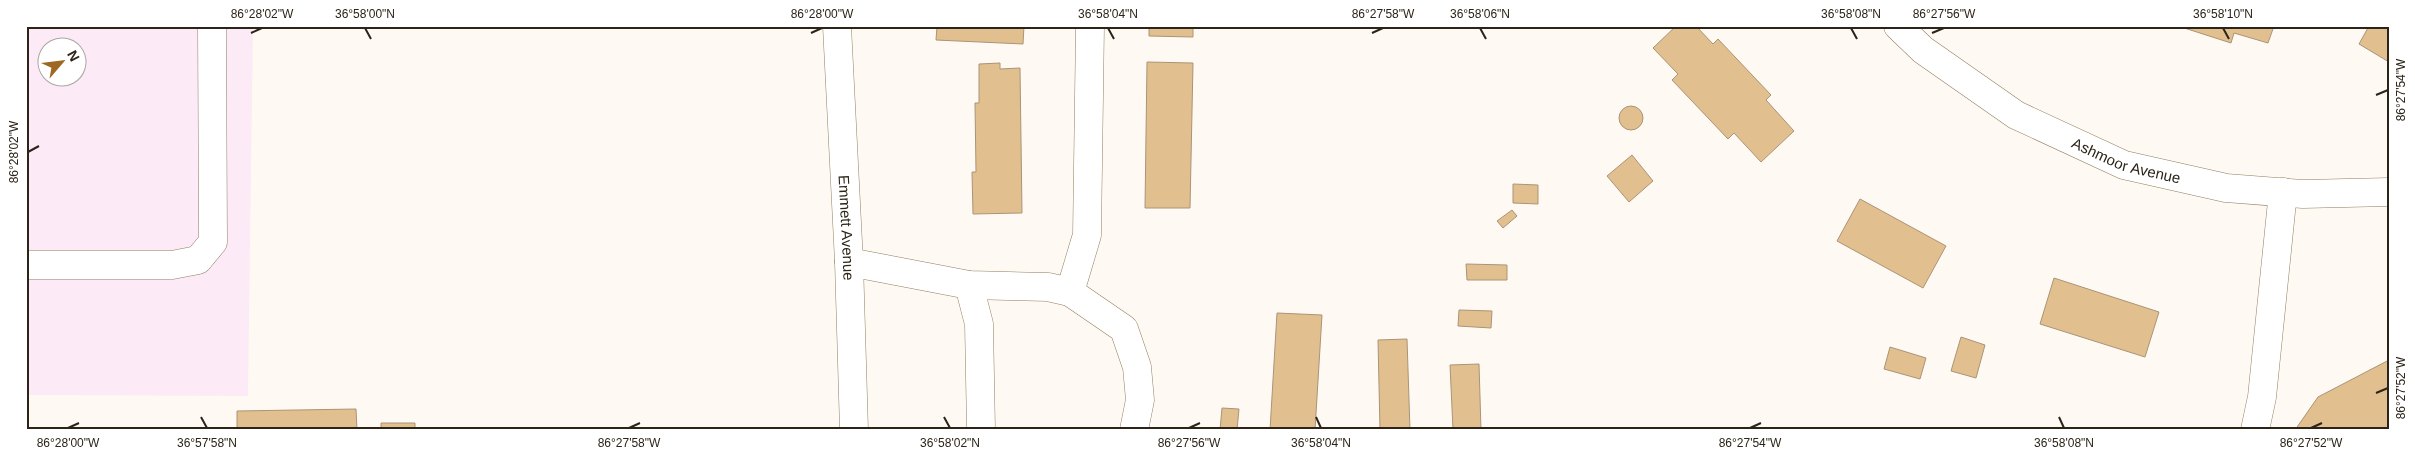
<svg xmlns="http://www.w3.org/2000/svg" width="2415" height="456" font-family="Helvetica,sans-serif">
<rect width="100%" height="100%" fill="#fefaf3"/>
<path fill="#fcebf6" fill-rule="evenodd" d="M26 26H253L248 396 26 395ZM48 48H78V78H48Z"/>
<path fill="#e2bf8e" stroke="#aa9477" d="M937 26H1024L1023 44 936 40Z
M1149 26H1193V37L1149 36Z
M1676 26H1696L1713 44 1718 39 1771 95 1766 100 1794 131 1761 162 1734 133 1728 139 1672 80 1678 74 1653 48Z
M2178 26H2274L2268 43 2234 33 2231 43Z
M2369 26H2389V62L2359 44Z
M1147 62 1193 63 1190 208H1145Z
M1000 63V69L1020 68 1022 213 973 214 972 172H976L975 103H979V64Z
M1619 118a12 12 0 1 1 24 0a12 12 0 1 1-24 0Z
M1632 155 1653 181 1629 202 1607 176Z
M1513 184 1538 185V204L1513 203Z
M1860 199 1946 246 1923 288 1837 241Z
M1512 210 1517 216 1503 228 1497 221Z
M1466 264 1507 265V280H1467Z
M2054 278 2159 312 2145 357 2040 324Z
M1459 310 1492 311 1491 328 1458 326Z
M1277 313 1322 315 1315 430H1270Z
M1961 337 1985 345 1976 378 1951 371Z
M1407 339 1410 430H1380L1378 340Z
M1890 347 1926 358 1920 379 1884 369Z
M2389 360V430H2295L2318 397Z
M1479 364 1481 430H1453L1450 365Z
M1222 408 1239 409 1237 430H1220Z
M356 409 357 430H237V411Z
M381 423H415V430H381Z"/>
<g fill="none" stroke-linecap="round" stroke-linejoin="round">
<defs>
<g id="minor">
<path id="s1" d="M837 26 849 262 854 430"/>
<path id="s2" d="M1898 26 1923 50 2016 115 2124 165 2226 188 2303 194 2389 192"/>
<path d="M849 262 969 285 1048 287 1070 292 1124 329 1137 367 1140 400 1134 430"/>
<path d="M26 265H172L198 260 213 242 212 26"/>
<path d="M969 285 979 324 981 430"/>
<path d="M1070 292 1087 235 1090 26"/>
<path d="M2255 430 2262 397 2283 192"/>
</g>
</defs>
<use href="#minor" stroke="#937e61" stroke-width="29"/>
<use href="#minor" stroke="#fff" stroke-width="28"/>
</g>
<path fill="none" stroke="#2c2418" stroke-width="2" d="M365 28 371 39M1108 28 1114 39M1480 28 1486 39M1851 28 1857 39M2223 28 2229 39M251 33 262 28M811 33 822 28M1372 33 1383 28M1932 33 1944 28M2376 95 2388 90M28 152 39 146M2376 393 2388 388M201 417 207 428M944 417 950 428M1316 417 1321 428M2059 417 2064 428M68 428 79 423M629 428 640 423M1189 428 1200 423M1750 428 1761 423M2311 428 2322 423"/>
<g text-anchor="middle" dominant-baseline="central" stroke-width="4" stroke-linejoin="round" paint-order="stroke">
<g font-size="15" fill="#2c2418" stroke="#fff">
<text stroke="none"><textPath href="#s2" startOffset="268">Ashmoor Avenue</textPath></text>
<text stroke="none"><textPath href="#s1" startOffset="202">Emmett Avenue</textPath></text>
</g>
</g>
<rect width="2415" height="456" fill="none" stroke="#ffffff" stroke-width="55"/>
<g transform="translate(62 62) rotate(62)"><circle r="24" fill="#ffffff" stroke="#aba7a3"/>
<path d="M0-4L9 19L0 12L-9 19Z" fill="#9e6722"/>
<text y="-8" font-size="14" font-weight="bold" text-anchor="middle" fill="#2c2418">N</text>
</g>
<rect x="28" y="28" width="2360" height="400" fill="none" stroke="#2c2418" stroke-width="2"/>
<g font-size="12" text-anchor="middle" fill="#2c2418">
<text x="262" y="18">86°28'02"W</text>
<text x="365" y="18">36°58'00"N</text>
<text x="822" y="18">86°28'00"W</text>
<text x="1108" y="18">36°58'04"N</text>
<text x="1383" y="18">86°27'58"W</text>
<text x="1480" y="18">36°58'06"N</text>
<text x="1851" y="18">36°58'08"N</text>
<text x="1944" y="18">86°27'56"W</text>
<text x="2223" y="18">36°58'10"N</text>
<text transform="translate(2401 90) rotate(-90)" y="4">86°27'54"W</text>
<text transform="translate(14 152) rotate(-90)" y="4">86°28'02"W</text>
<text transform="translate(2401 388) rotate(-90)" y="4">86°27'52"W</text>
<text x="68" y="447">86°28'00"W</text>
<text x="207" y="447">36°57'58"N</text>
<text x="629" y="447">86°27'58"W</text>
<text x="950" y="447">36°58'02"N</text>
<text x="1189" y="447">86°27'56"W</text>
<text x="1321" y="447">36°58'04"N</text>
<text x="1750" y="447">86°27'54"W</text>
<text x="2064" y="447">36°58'08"N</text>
<text x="2311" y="447">86°27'52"W</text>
</g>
</svg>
